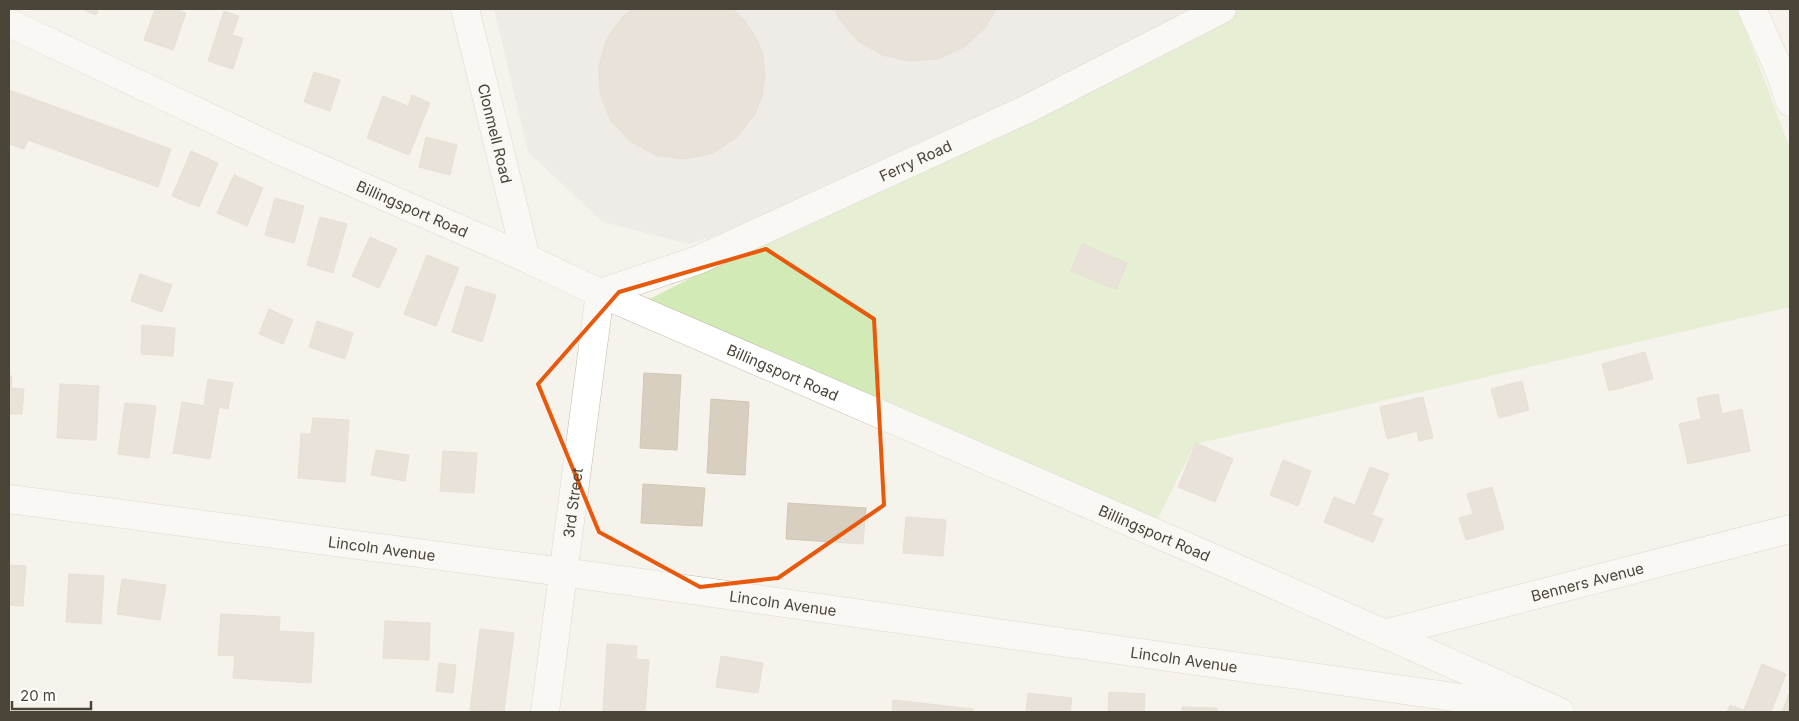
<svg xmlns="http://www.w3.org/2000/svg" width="1799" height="721" font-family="Inter,sans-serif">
<rect width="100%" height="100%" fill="#f6f3ec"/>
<path fill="#e6e2dd" d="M494 9H1242L867 188 689 244 603 222 528 152Z"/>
<path fill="#d2eab5" d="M1242 9H1738L1790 149V307L1195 444 1152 530 638 305 867 188Z"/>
<path fill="#d8cfc1" stroke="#d3c7b4" d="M82 9H98L96 15Z
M155 9H175L186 13 173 50 144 40Z
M633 9H732L745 21 756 38 763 56 765 76 762 96 755 114 737 137 713 153 685 159 656 155 631 142 611 121 600 94 599 66 607 38 624 15Z
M835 9H996L985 28 964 47 938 59 910 61 882 55 858 41 839 19Z
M224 11 239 16 232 35 243 38 233 69 208 61Z
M314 72 340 80 330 111 304 102Z
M9 90 171 149 158 187 28 140 24 149 9 144Z
M412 95 430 103 409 155 367 138 383 96 408 106Z
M426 137 457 145 450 175 419 167Z
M191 151 218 163 199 207 172 196Z
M234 175 263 188 247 226 217 213Z
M275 198 304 206 294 243 265 235Z
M320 217 347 224 333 273 307 265Z
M370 237 397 249 379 288 352 276Z
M1082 244 1127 263 1116 289 1071 271Z
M427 255 459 268 436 326 404 314Z
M140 274 172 285 162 312 131 301Z
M466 286 496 295 482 342 452 332Z
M269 309 293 320 283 344 259 334Z
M317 321 353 333 345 359 309 347Z
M142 325 175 328 173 356 141 354Z
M1645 352 1653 379 1609 391 1602 364Z
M644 373 681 375 677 450 640 448Z
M9 376H12L11 388 24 389 22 414H9Z
M208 379 233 383 228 409 204 404Z
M1522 381 1529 410 1499 418 1491 389Z
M60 384 99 386 96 440 57 438Z
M1718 394 1722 414 1742 409 1750 451 1688 464 1679 424 1701 419 1697 398Z
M1423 397 1433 438 1419 441 1417 431 1387 439 1380 407Z
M711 399 749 402 745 475 707 473Z
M182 402 219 408 210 459 173 453Z
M125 403 156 406 149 458 118 454Z
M313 418 349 420 345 482 298 478 301 434H311Z
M1196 443 1233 459 1215 502 1178 487Z
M376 450 409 455 405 481 371 475Z
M443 451 477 453 474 493 440 491Z
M1283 460 1311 471 1298 506 1270 495Z
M1370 467 1389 474 1372 515 1383 519 1373 542 1324 522 1334 497 1355 505Z
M643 484 705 488 702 526 641 523Z
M1492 487 1504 529 1466 540 1459 518 1473 514 1467 494Z
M788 503 866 508 863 544 786 539Z
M906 517 946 520 943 556 903 553Z
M9 565 26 566 23 606 9 605Z
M69 574 104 576 101 624 66 622Z
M122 579 166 585 160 620 117 614Z
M221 614 280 617 279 631 314 633 311 683 233 678 235 656 218 655Z
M385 621 430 623 429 660 383 658Z
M480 629 514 633 504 712 470 710Z
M607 644 637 646 636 659 649 660 645 712H603Z
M721 656 763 663 758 693 716 687Z
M439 663 456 665 453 693 436 691Z
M1762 664 1786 674 1771 712H1727L1730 705 1744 710Z
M1109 692 1145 694 1144 712H1108Z
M1028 693 1072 698 1070 712H1026Z
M1789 694 1790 712H1782Z
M893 700 973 709V712H892Z
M1182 707 1217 708V712H1182Z"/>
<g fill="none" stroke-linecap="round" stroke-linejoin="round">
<defs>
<g id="minor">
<path id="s1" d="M465 9 526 258"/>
<path d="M1752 9 1780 72 1790 102"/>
<path id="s2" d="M9 23 276 149 526 258 600 293 1250 574 1560 712"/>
<path id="s3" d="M9 499 563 572 1525 707"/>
<path id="s4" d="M1384 634 1790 529"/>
<path id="s5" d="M545 712 600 293 698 260 1027 109 1222 9"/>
</g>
</defs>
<use href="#minor" stroke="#c2bbae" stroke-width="29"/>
<use href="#minor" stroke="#fff" stroke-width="28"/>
</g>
<path d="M0 0H1799V721H0ZM766 249 874 319 884 505 778 578 700 587 599 532 538 384 619 292Z" fill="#f6f3ec" fill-opacity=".55" fill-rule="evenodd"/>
<path fill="none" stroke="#e8590c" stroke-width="4" stroke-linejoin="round" d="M766 249 874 319 884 505 778 578 700 587 599 532 538 384 619 292Z"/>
<g text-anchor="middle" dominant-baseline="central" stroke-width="4" stroke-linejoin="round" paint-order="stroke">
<g font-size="15" fill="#4b4439" stroke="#fff">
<text stroke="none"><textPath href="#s1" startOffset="128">Clonmell Road</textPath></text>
<text stroke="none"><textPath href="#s5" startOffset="765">Ferry Road</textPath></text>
<text stroke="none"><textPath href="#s2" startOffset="444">Billingsport Road</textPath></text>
<text stroke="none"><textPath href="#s2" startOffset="849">Billingsport Road</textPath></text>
<text stroke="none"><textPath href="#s5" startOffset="211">3rd Street</textPath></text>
<text stroke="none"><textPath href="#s2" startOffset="1254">Billingsport Road</textPath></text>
<text stroke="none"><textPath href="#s3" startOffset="376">Lincoln Avenue</textPath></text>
<text stroke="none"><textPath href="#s4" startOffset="210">Benners Avenue</textPath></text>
<text stroke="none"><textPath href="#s3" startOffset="781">Lincoln Avenue</textPath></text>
<text stroke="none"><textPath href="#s3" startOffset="1186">Lincoln Avenue</textPath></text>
</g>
</g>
<rect width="1799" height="721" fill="none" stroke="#4b4439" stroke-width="20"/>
<path d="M12 701v8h79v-8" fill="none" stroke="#4b4439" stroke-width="2.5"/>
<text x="20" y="701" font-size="15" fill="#4b4439" stroke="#ffffff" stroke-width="4" paint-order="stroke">20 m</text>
</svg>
